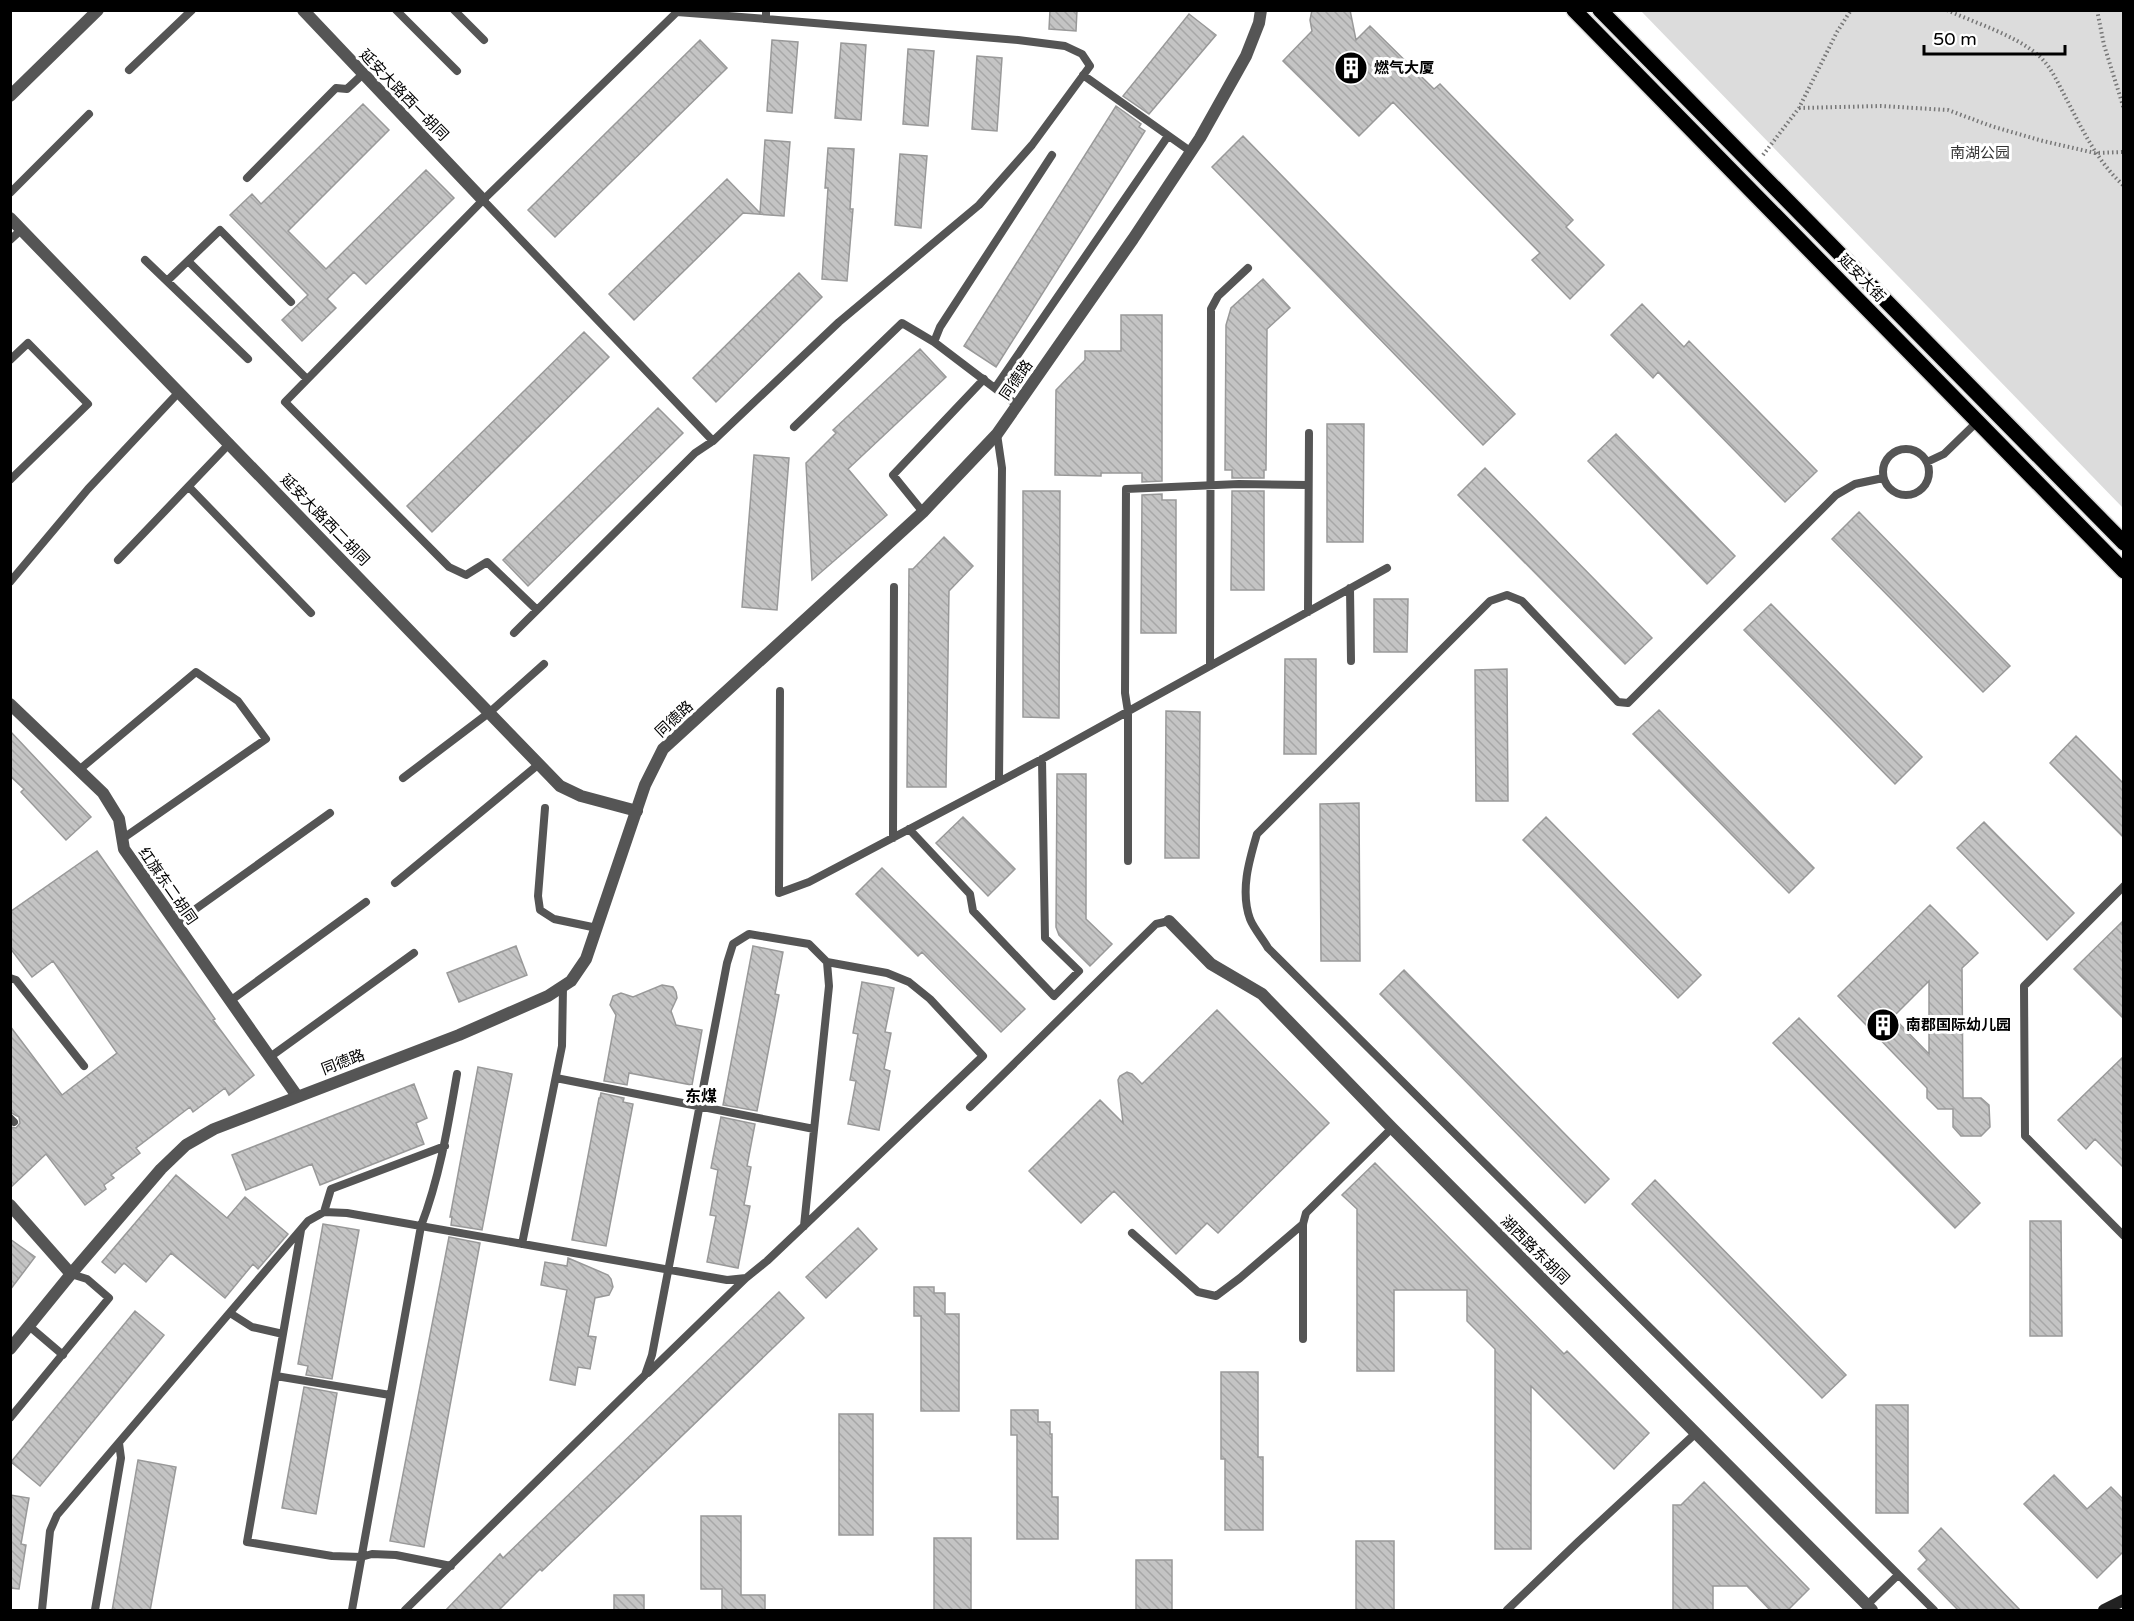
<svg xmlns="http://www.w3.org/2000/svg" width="2134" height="1621" font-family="'Varela Round','Noto Sans SC',sans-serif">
<defs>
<pattern id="building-back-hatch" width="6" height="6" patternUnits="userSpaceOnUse" patternTransform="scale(1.5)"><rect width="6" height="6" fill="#c4c4c4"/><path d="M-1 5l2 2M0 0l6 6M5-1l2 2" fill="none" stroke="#a7a7a7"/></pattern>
</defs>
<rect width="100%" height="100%" fill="#fff"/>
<path fill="#dcdcdc" d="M1641 11H2123V508Z"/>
<path fill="url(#building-back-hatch)" stroke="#999" stroke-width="1.5" fill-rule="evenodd" d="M1050 10H1077L1076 31 1049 29Z
M1312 10H1350L1356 40 1370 26 1434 89 1440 84 1573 220 1566 227 1604 265 1570 299 1532 260 1540 253 1393 102 1359 136 1283 61 1312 31 1310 20Z
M1189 14 1216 35 1149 114 1123 96Z
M700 40 727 68 555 237 528 210Z
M772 40 798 42 792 113 767 111Z
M841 43 866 45 861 120 835 118Z
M908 49 934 51 928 126 903 124Z
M977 56 1002 58 997 131 972 129Z
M363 104 389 130 288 231 326 269 426 170 454 198 366 284 354 272 327 299 336 308 302 341 282 320 308 295 230 215 252 194 261 204Z
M1116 106 1141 124 1139 127 1145 131 996 367 964 346Z
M1243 136 1515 414 1483 445 1212 167Z
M765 140 790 142 784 216 743 213 634 320 609 294 727 179 760 213Z
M828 148 854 149 850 209H853L847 281 822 279 828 188H825Z
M900 154 927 156 921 228 895 225Z
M799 273 822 297 716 402 693 378Z
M1263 279 1290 308 1267 329 1266 470H1264V478H1232V470H1225L1226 325 1231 308Z
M1642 304 1684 347 1689 341 1817 471 1785 502 1658 372 1653 378 1611 335Z
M1121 315H1162V481L1142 482V473H1101V476L1055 475 1056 390 1085 360V351H1121Z
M584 332 609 357 432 532 407 506Z
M920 349 946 377 848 469 887 515 812 580 806 463 836 433 833 430Z
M658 408 683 433 528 586 503 560Z
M1327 424H1364L1363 542H1327Z
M1616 434 1735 556 1707 584 1588 461Z
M754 455 789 458 777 610 742 607Z
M1485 468 1652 638 1625 664 1458 495Z
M1023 491H1060L1059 718 1023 717Z
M1232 491H1264V590H1231Z
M1162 494V500H1176V633H1141L1142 495Z
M1859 512 2010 666 1983 692 1832 539Z
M944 537 973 566 949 591 946 787H907L909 569H913Z
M1374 599H1408L1407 652H1374Z
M1771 604 1922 757 1895 784 1744 630Z
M1285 659H1316V754H1284Z
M1507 669 1508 801H1476L1475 670Z
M1659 710 1814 868 1789 893 1633 734Z
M1166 711 1200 712 1199 858H1165Z
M10 731 91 817 66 840 21 792 24 789 10 776Z
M2076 736 2124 784V838L2050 763Z
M1057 774H1086V919L1112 944 1090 966 1059 935 1056 927Z
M1359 803 1360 961H1321L1320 804Z
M963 817 1015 869 988 896 936 843Z
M1546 817 1701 975 1678 998 1523 840Z
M1984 822 2074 913 2047 940 1957 848Z
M97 851 215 1019 213 1020 254 1075 229 1095 225 1088 193 1112 190 1107 136 1148 140 1153 111 1175 114 1178 104 1185 106 1189 85 1205 46 1154 10 1188V1127L16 1128 20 1123 19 1117 10 1112V1026L62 1095 117 1053 53 961 32 977 10 948V912Z
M882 868 1025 1009 1001 1032 922 952 918 956 856 894Z
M1930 905 1978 953 1962 968 1963 1098H1981L1989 1105 1990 1127 1981 1136H1961L1953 1127V1109H1938L1927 1098V1088L1838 996ZM1929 981V1054L1893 1017Z
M2124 920V1019L2074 969Z
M516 946 527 975 459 1002 447 973Z
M753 946 783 952 775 994 779 995 757 1111 723 1105Z
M1404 970 1609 1179 1585 1203 1380 994Z
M862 982 894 988 885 1032 891 1033 884 1069 890 1071 879 1130 848 1124 856 1081 850 1080 858 1034 853 1033Z
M662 985 673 987 676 992 677 998 671 1011 676 1025 702 1030 692 1085 629 1073 627 1085 604 1081 616 1015 610 1005 613 996 621 993 633 997Z
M1217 1010 1329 1123 1218 1233 1207 1223 1176 1254 1114 1191 1081 1223 1029 1171 1100 1100 1123 1123 1118 1080 1120 1076 1127 1072 1132 1074 1142 1084Z
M1799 1018 1980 1203 1955 1228 1773 1043Z
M2124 1056V1168L2095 1139 2086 1149 2058 1120Z
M478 1067 512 1074 482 1230 451 1225 452 1217H450Z
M414 1084 427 1118 416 1123 424 1144 320 1185 312 1164 246 1190 232 1155Z
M601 1093 624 1098 623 1102 633 1104 606 1246 572 1240 599 1098H600Z
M721 1117 755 1124 747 1166 751 1167 744 1205 750 1206 738 1268 707 1262 716 1216 710 1215 718 1170 711 1168Z
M1375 1163 1564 1354 1567 1351 1649 1433 1614 1469 1531 1386V1549H1495V1349L1467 1321V1290H1394V1371H1357V1209L1342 1195Z
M176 1175 227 1218 245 1197 288 1234 258 1269 253 1264 225 1298 171 1253 146 1282 124 1263 115 1273 102 1262Z
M1655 1180 1846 1375 1822 1398 1632 1204Z
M2030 1221H2061L2062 1336H2030Z
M323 1224 359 1230 332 1379 306 1375 308 1366 298 1364Z
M858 1228 877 1249 826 1298 806 1277Z
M449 1237 480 1243 424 1547 390 1541Z
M10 1239 35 1257 10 1290Z
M568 1258 608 1275 611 1279 613 1287 609 1295 595 1298 588 1336 596 1337 590 1369 578 1367 575 1385 550 1380 567 1290 541 1285 545 1262 567 1266Z
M914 1287H934V1293H945V1314H959V1411H921V1316H914Z
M779 1292 804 1318 542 1571 540 1569 498 1611H445L500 1554 503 1558Z
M135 1311 164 1335 40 1486 11 1462Z
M1221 1372H1258V1457H1263V1530H1225V1459H1221Z
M304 1387 337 1393 316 1514 282 1508Z
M1876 1405H1908V1513H1876Z
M1011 1410H1038V1422H1050V1434H1052V1497H1058V1539H1017V1435H1011Z
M839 1414H873V1535H839Z
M138 1460 176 1467 150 1611H112Z
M2054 1475 2087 1509 2111 1487 2124 1500V1551L2097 1578 2024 1504Z
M1704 1482 1809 1589 1787 1611H1771L1747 1586H1713V1611H1673V1505H1681Z
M10 1495 29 1498 21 1544 26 1545 19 1589 10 1588Z
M701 1516H741V1595H765V1611H722V1589H701Z
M1941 1528 2021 1611H1959L1918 1569 1927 1560 1919 1551Z
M934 1538H971V1611H934Z
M1356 1541H1394V1611H1356Z
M1136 1560H1172V1611H1136Z
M614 1595H644V1611H614Z"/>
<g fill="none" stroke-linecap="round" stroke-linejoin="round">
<defs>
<path id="primary" d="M1574 10 2124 571
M1600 10 2124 543"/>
</defs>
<use href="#primary" stroke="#dbdbdb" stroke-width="18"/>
<path stroke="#777" stroke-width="4" stroke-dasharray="1.5 3" stroke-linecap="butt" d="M1947 10C1977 24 2013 34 2038 55 2052 67 2059 86 2068 102 2084 133 2098 162 2124 186
M2097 10 2104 45 2124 109
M1799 108 1881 106 1948 110 1991 126 2043 141 2095 153 2124 152
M1763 155 1799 108 1837 32 1851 10"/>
<path stroke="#555" stroke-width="8" d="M396 10 457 71
M454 10 484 40
M677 12 766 19V10
M129 70 192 10
M1083 75 1190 151
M247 178 336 88 347 89 363 74
M10 193 89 114
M483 200 713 441 839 322 979 205 1032 145 1090 66 1082 54 1065 46 1018 40 766 19
M10 240 21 230
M145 260 248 359
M188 261 307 379
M167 281 220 230 291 302
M10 360 28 343 88 404 10 480
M995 388 1168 136
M1017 405 934 342 940 327 1052 155
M794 427 902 323 934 342
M997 434 1002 468 999 781
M1883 472a23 23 0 1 1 46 0a23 23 0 1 1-46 0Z
M1927 462 1944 454 1977 422
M1883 478 1855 484 1836 495 1628 703 1618 702 1522 601 1507 595 1490 601 1257 834C1249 861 1240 891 1250 919 1254 929 1263 939 1268 948L1934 1610
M189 487 311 613
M923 512 893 475 984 379
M118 560 230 443
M10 582 88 489 179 392
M1350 588 1351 661
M537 610 487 562 466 575 449 567 285 402 483 200 679 10
M1308 612 1309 433
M514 633 695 453 713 441
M1210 666 1211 309 1218 296 1248 268
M780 691 779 893 809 882 1042 759 1387 568
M79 770 196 672 238 701 266 739 122 839
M403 778 490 712 544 664
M545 808 538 896 540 910 554 919 597 928
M909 829 970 894 973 911 1054 996 1079 971 1045 938 1042 759
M893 838 894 587
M1128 861V712L1125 693 1126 489 1239 484 1308 485
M395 883 539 764
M2124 886 2024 986 2025 1136 2124 1236
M176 923 330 813
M10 978 16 980 84 1066
M230 1001 366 902
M270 1057 414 953
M556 1078 814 1129
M970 1107 1156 924 1169 921
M10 1118 14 1122
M324 1212 331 1189 445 1146
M804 1226 829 986 827 962
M301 1230 247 1542 332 1556 361 1557 372 1554 396 1555 451 1566
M1132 1233 1198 1292 1216 1296 1240 1278 1303 1224
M522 1244 562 1046 563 987
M230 1313 252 1327 283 1334
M29 1326 63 1355
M1303 1339V1224L1306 1213 1392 1128
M648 1373 746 1278
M276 1376 390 1395
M10 1418 109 1298 87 1279 71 1274
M1867 1605 1898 1575
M42 1610 50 1531 57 1515 308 1221 324 1212 347 1213 727 1280 746 1278 767 1261 983 1056 930 999 909 982 887 973 827 962 809 944 749 934 733 944 727 963 652 1355 645 1375 405 1610
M95 1610 121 1458 119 1443
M352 1610 421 1226C440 1176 448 1126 457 1074
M1507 1610 1578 1542 1696 1433"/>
<path stroke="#555" stroke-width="12" d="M303 10 483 200
M10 96 98 10
M10 218 560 786 581 796 637 811
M10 704 103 793 119 819 124 849 297 1096
M1169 921 1211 964 1262 994 1392 1128 1872 1610
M10 1205 71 1274"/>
<path stroke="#555" stroke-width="12" d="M10 1349 71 1274 161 1169 186 1145 214 1129 459 1035 548 996 571 981 586 959 645 785 663 749 923 512 997 434 1133 239 1200 138 1246 56 1259 23 1261 10"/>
<path stroke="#222" stroke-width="12" d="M2104 1610 2124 1600"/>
<use href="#primary" stroke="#000" stroke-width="15"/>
</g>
<defs>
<symbol id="building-disc" viewBox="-11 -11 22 22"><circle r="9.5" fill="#000" stroke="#fff"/><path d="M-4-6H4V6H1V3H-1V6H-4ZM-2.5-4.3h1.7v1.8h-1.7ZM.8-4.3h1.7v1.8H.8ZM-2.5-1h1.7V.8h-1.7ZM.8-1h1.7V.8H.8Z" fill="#fff"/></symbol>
</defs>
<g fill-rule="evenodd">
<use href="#building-disc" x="1332" y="49" width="38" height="38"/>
<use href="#building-disc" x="1864" y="1006" width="38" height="38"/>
</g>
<g text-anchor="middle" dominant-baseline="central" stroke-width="6" stroke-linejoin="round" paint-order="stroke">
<g font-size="15" font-weight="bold" fill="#000" stroke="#fff" text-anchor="start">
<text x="1374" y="68">燃气大厦</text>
<text x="1906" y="1025">南郡国际幼儿园</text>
</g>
<g font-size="15" fill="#000" stroke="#fff">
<text transform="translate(404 95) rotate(46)">延安大路西一胡同</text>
<text transform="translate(1862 278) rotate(46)">延安大街</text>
<text transform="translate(1016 380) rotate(-55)">同德路</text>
<text transform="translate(325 520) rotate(46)">延安大路西二胡同</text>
<text transform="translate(674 719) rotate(-43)">同德路</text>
<text transform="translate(168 886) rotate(55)">红旗东二胡同</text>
<text transform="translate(343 1062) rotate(-21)">同德路</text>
<text transform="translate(1535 1250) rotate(45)">湖西路东胡同</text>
</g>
<g font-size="15" fill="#333" stroke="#fff">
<text x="1980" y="153">南湖公园</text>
</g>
<g font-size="16" font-weight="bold" fill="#000" stroke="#fff">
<text x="701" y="1097">东煤</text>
</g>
</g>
<rect width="2134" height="1621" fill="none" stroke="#000000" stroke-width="24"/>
<path d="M1924 45v9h141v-9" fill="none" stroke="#000000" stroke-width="3"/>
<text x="1933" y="45" font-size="18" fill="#000000" stroke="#ffffff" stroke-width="4.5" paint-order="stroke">50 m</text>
</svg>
